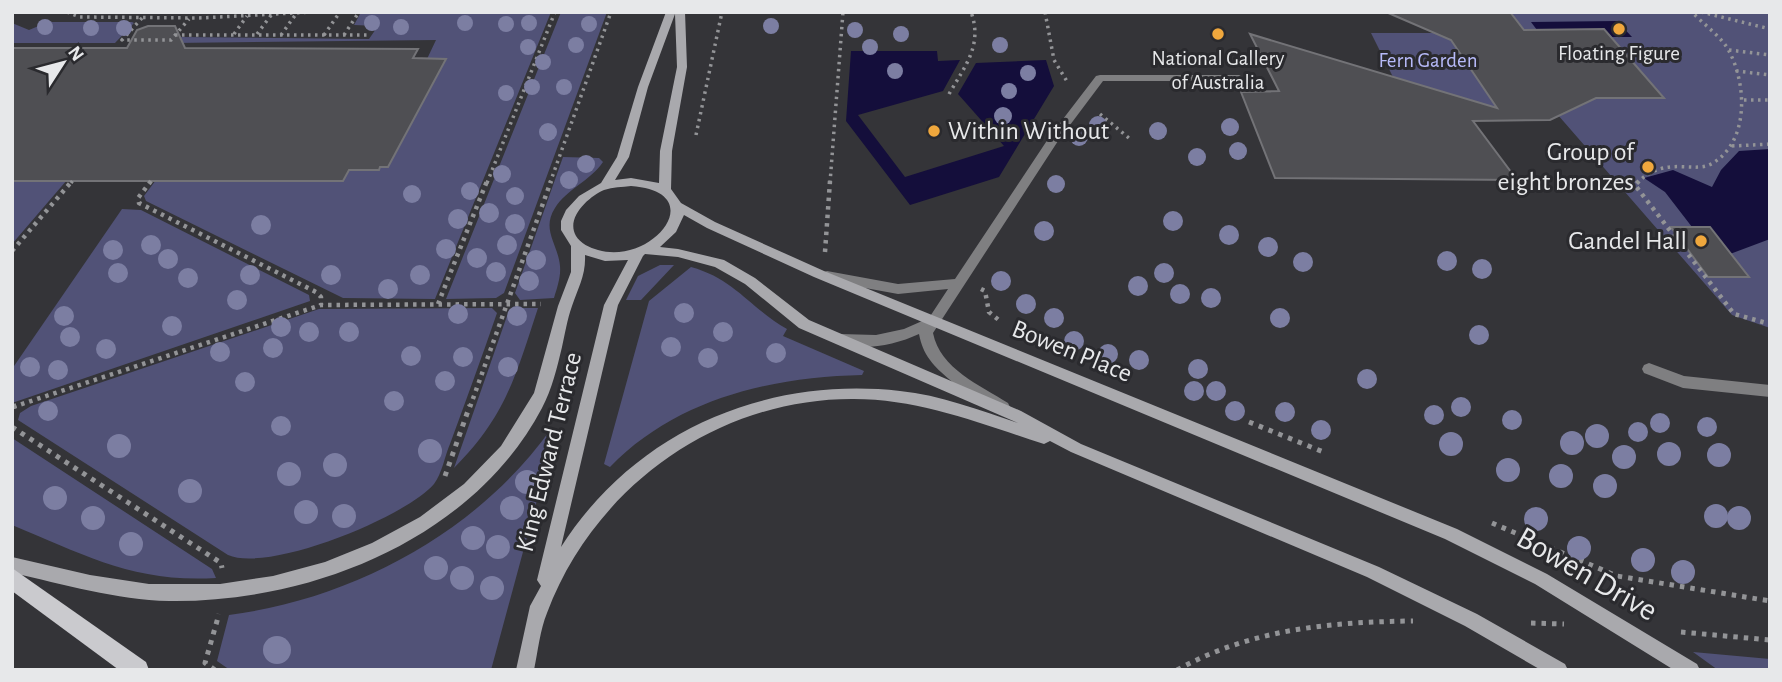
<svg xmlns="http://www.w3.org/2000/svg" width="1782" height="682" font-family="'Alegreya Sans',sans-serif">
<rect width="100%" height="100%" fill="#343438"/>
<path fill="#515277" d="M401 12H551L435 299 343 298 146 201 144 196 156 180 343 181 349 170H378L446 59H427L436 40 172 43 178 37 369 39 378 26 354 25 360 14Z
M561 12H607L504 293 496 298 446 299Z
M1510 12H1770V328L1732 315 1551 107 1576 108 1596 98 1663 97 1604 29 1524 31Z
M48 22H132L134 23 115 43H12V23L29 30Z
M1371 33H1435L1451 40 1499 111 1470 112V100L1393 77Z
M563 157 599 158 603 162C590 181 567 189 555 208 541 230 558 244 560 266 561 277 557 288 554 298L520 300 515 293Z
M67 180 12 244V181Z
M122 209 141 210 309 295 310 301 12 403V369Z
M660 265H674L641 300H626L638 276Z
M691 267C735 279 751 309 787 329L783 336 864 371 862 375C771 377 676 399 610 467L604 464 649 301Z
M492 308 497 313C482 357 466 400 450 444 445 455 442 474 434 484 406 517 269 573 228 555L18 420 20 413 31 406 319 309Z
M517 308H538C516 375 506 416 454 468L507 316Z
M551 429 556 430 491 670H230L217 661 229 615C353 599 478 532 551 429Z
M12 438 212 569 216 578C134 583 85 555 12 525Z
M1693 652 1770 659V670H1718Z"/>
<path fill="#140e3b" d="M1617 21 1632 37H1612L1604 29 1537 30 1531 22Z
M851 51H937L938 61 960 60 943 91 858 115 905 177 1004 146 958 94 976 63 1046 60 1054 86 999 177 910 205 846 121Z
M1770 149V239L1730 254 1692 227 1665 192 1644 178 1673 170 1712 187 1721 170 1739 151Z"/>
<path fill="#4f4f53" stroke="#737377" stroke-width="2" d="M1386 12H1510L1524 30 1604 29 1664 98H1596L1550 120 1473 121 1517 180 1275 178 1241 92 1279 91 1250 34 1497 108 1451 40Z
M148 26H175L185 48 418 49 413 58 446 59 388 167H380L379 170H349L343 181H12V48H127L137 30Z
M1671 227H1710L1749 277H1708Z"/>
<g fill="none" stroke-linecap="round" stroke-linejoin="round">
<path stroke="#939497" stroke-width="3.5" stroke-dasharray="2.5 4.5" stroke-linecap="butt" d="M67 12 80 17 199 18 313 12
M1045 12 1054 60 1068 83
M1544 12H1574
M1701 12 1770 29
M142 18 122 40H171L189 19
M234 34 247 16
M257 34 272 14
M175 35H369
M281 35 296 14
M324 35 340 12
M344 35 359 12
M1729 50 1770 55
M1736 71 1770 75
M949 94C965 66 983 45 971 12
M1744 100H1770
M1100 114 1130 139
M696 135 722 12
M1732 146 1770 144
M71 183 73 180
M487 183 555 12
M550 183 611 12
M830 183 843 12
M1637 183C1666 154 1694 175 1713 163 1749 141 1747 85 1729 51 1722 37 1703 24 1692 12"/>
<path stroke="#939497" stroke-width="4.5" stroke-dasharray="3.5 5" stroke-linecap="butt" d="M151 181 138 198 139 203 316 292 321 297V305
M1639 181 1635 185 1734 314 1770 324
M12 251 72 181
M825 252 830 181
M981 289 985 291 989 312 1000 321
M438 304 487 181
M13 407 321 305 541 304
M470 407 551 181"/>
<path stroke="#939497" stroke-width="5" stroke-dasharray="4.5 6" stroke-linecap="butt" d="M12 407 18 405
M1249 422 1326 453
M12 427 221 563 222 568
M445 476 470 405
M1492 523 1617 576 1770 601
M1531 623 1564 624
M1681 632 1770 640
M215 670 205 663 219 614
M1177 670C1251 629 1330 622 1413 621"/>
<path fill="#7f7f81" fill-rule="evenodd" d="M1100 75H1239L1244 78 1239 81H1103L1058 141 933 333C940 369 980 385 1008 403L1010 407 1008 411C992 416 939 374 930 360 924 352 921 344 919 334 893 346 863 351 835 343L833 339 840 334 876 335 904 329 929 318 948 289 898 294 827 281 822 279 820 276 822 273 827 271 898 284 955 279 1050 136 1096 76Z
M1649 363 1684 376 1770 385V397L1683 388 1644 373 1642 369 1644 365Z"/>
<path fill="#a9a9ad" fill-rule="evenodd" d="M666 12H685L687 67 672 151 671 189 681 203 715 222 824 271 1457 529 1547 574 1697 664 1700 670H1674L1535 584 1445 539 814 277 707 228 684 215 676 232 660 247 678 249 724 260 755 278 809 320 1021 411 1081 444 1379 567 1477 614 1565 664 1568 670H1541L1465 626 1367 577 1071 452 1050 441 1044 444C982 424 920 399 854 399 718 398 594 487 547 613 540 630 538 651 534 670H516L530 606 541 586 537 580 604 305 628 260 605 261 585 255C586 275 578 288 572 306 567 320 565 334 562 347 557 368 552 389 542 408 473 539 311 603 169 601 116 600 64 584 12 573V557L90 575 149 584H220L273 576 325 562 372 543 420 517 464 484 501 446 534 393 558 306 571 272V246L561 230V221L566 210 579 196 601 183 617 157 638 87ZM675 14 677 67 660 151 659 183 631 178 615 180 629 157 648 87ZM631 186C712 192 652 266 598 250 590 248 580 243 576 236 565 217 590 196 604 190 613 187 622 187 631 186ZM645 254 678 257 715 267 745 284 799 328 1018 423C979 410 940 395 900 391 765 376 635 431 561 547L618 305 643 256Z"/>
<path fill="#cacace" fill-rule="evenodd" d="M12 568 146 662 149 670H119L12 591Z"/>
</g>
<g fill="#7c7ea2">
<circle cx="372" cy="23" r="8"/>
<circle cx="465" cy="23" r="8"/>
<circle cx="529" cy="23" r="8"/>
<circle cx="506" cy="24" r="8"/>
<circle cx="589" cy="24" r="8"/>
<circle cx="771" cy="26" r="8"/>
<circle cx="45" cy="27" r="8"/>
<circle cx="401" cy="27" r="8"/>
<circle cx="91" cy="28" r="8"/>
<circle cx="124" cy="28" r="8"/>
<circle cx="855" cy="30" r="8"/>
<circle cx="901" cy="34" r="8"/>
<circle cx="576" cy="45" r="8"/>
<circle cx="1000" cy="45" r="8"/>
<circle cx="528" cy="47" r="8"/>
<circle cx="870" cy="47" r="8"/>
<circle cx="543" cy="62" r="8"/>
<circle cx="895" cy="71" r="8"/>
<circle cx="1028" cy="73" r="8"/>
<circle cx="532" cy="87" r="8"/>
<circle cx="564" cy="87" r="8"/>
<circle cx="1009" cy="91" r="8"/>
<circle cx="506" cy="93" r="8"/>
<circle cx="1003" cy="116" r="9"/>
<circle cx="1098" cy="125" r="9"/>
<circle cx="1230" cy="127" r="9"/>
<circle cx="1158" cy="131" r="9"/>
<circle cx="548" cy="132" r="9"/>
<circle cx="1079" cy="137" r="9"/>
<circle cx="1238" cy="151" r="9"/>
<circle cx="1197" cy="157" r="9"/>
<circle cx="586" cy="164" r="9"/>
<circle cx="502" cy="174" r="9"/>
<circle cx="569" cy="180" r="9"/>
<circle cx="1056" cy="184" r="9"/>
<circle cx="470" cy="191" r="9"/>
<circle cx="412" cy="194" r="9"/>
<circle cx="515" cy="196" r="9"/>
<circle cx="489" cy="213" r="10"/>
<circle cx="458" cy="219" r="10"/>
<circle cx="1173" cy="221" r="10"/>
<circle cx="515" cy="224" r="10"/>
<circle cx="261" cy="225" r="10"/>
<circle cx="1044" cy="231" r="10"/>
<circle cx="1229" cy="235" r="10"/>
<circle cx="151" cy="245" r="10"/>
<circle cx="507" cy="245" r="10"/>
<circle cx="1268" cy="247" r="10"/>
<circle cx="446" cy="249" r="10"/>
<circle cx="113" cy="250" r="10"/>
<circle cx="477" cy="258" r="10"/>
<circle cx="168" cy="259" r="10"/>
<circle cx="536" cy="260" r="10"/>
<circle cx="1447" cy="261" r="10"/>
<circle cx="1303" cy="262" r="10"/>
<circle cx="1482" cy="269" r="10"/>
<circle cx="496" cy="272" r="10"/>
<circle cx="118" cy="273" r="10"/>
<circle cx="1164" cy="273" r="10"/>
<circle cx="250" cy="275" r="10"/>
<circle cx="331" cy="275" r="10"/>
<circle cx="420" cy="275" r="10"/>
<circle cx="188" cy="278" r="10"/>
<circle cx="529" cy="281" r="10"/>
<circle cx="1001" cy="281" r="10"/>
<circle cx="1138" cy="286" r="10"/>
<circle cx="388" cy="289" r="10"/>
<circle cx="1180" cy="294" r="10"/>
<circle cx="1211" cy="298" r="10"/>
<circle cx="237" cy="300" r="10"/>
<circle cx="1026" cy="304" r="10"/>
<circle cx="684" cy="313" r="10"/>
<circle cx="458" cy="314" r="10"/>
<circle cx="64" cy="316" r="10"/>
<circle cx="517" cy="316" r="10"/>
<circle cx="1054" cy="318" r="10"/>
<circle cx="1280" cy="318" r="10"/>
<circle cx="172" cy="326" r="10"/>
<circle cx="281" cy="327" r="10"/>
<circle cx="309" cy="332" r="10"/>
<circle cx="349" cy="332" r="10"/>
<circle cx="723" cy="332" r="10"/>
<circle cx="1479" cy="335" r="10"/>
<circle cx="70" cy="337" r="10"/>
<circle cx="1074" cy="341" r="10"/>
<circle cx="671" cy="347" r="10"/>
<circle cx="273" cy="348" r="10"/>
<circle cx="106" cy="349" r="10"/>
<circle cx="220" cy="352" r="10"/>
<circle cx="776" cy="353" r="10"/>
<circle cx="1108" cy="354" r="10"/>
<circle cx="411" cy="356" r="10"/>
<circle cx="463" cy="357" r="10"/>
<circle cx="708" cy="358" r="10"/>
<circle cx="1139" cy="360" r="10"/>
<circle cx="30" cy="367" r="10"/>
<circle cx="508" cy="367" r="10"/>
<circle cx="1198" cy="369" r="10"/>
<circle cx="58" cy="370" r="10"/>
<circle cx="1367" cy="379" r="10"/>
<circle cx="445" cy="381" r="10"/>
<circle cx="245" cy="382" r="10"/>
<circle cx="1194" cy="391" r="10"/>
<circle cx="1216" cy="391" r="10"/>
<circle cx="394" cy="401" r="10"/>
<circle cx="1461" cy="407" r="10"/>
<circle cx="48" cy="411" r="10"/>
<circle cx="1235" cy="411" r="10"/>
<circle cx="1285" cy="412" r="10"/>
<circle cx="1434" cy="415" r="10"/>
<circle cx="1512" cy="420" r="10"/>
<circle cx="1660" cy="423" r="10"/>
<circle cx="281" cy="426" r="10"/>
<circle cx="1707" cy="427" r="10"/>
<circle cx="1321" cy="430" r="10"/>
<circle cx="1638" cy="432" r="10"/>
<circle cx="1597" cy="436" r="12"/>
<circle cx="1572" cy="443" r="12"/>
<circle cx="1451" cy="444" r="12"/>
<circle cx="119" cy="446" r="12"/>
<circle cx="430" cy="451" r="12"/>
<circle cx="1669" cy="454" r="12"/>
<circle cx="1719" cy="455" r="12"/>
<circle cx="1624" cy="457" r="12"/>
<circle cx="335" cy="465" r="12"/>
<circle cx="1508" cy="470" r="12"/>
<circle cx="289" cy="474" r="12"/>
<circle cx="1561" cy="476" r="12"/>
<circle cx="527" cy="482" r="12"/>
<circle cx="1605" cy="486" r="12"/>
<circle cx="190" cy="491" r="12"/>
<circle cx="55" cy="498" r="12"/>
<circle cx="512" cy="508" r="12"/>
<circle cx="306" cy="512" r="12"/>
<circle cx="344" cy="516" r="12"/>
<circle cx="1716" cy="516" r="12"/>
<circle cx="93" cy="518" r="12"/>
<circle cx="1739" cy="518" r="12"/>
<circle cx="1536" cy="519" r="12"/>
<circle cx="473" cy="538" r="12"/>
<circle cx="131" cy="544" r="12"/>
<circle cx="498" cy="547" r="12"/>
<circle cx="1579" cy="548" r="12"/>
<circle cx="1643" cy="560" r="12"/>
<circle cx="436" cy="568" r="12"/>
<circle cx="1683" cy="572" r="12"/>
<circle cx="462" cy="578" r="12"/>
<circle cx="492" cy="588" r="12"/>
<circle cx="277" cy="650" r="14"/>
</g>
<g fill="#efa73d" stroke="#2a2a2e" stroke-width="2.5">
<circle cx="1619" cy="29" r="7"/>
<circle cx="1218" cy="34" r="7"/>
<circle cx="934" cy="131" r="7"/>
<circle cx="1648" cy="167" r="7"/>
<circle cx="1701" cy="241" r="7"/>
</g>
<g text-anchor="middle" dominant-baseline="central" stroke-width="6" stroke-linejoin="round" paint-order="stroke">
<g font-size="21" fill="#e7e8ea" stroke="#2a2a2e">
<text x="1619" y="53">Floating Figure</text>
<text x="1218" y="58">National Gallery<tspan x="1218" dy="24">of Australia</tspan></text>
</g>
<g font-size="21" fill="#b7baf9" stroke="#2a2a2e">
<text x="1428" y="60">Fern Garden</text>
</g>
<g font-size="26" fill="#e7e8ea" stroke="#2a2a2e" text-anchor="end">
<text x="948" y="131" text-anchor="start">Within Without</text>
<text x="1634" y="152">Group of<tspan x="1634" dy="30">eight bronzes</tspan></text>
<text x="1687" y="241">Gandel Hall</text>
</g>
<g font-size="26" fill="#e7e8ea" stroke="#2a2a2e">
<text transform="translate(1072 351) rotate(22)">Bowen Place</text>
<text transform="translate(549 452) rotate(-76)">King Edward Terrace</text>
</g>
<g font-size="32" fill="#e7e8ea" stroke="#2a2a2e">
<text transform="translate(1587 574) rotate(30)">Bowen Drive</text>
</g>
</g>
<rect width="1782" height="682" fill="none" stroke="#e7e8ea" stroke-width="28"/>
<g transform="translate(63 63) rotate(54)" stroke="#2a2a2e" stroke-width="5" paint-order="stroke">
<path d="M0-5L12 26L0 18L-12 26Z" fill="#e7e8ea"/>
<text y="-10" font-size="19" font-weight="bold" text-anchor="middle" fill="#e7e8ea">N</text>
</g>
</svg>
